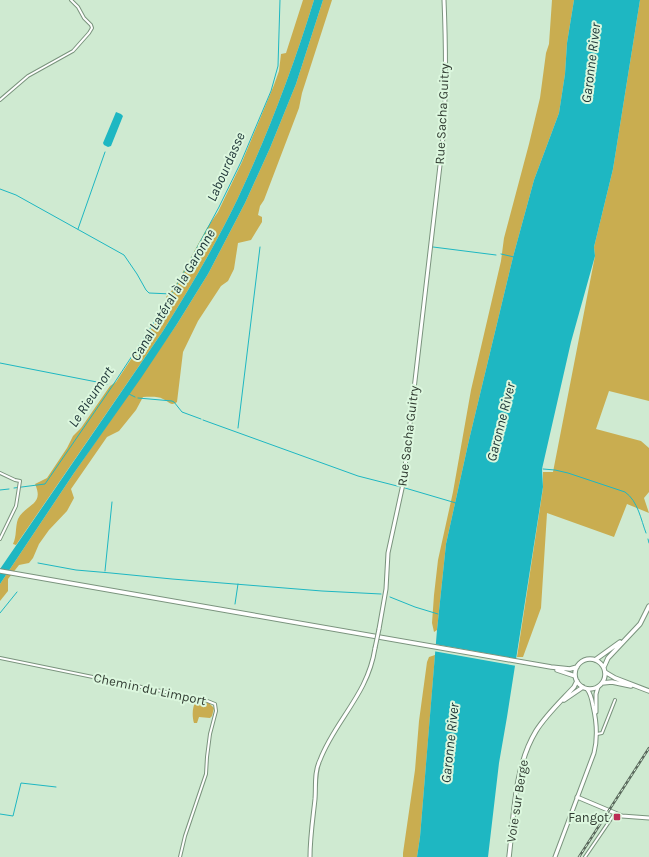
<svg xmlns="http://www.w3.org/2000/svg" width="649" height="857" font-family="Karla,sans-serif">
<rect width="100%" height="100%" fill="#cfead1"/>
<path fill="#c9ad50" d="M303 0H314C293 68 268 134 238 198 216 244 190 288 163 331L16 545 13 544C17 536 15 527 18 519 25 504 45 506 35 484L47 478 67 448 73 436 81 428 110 386 116 382 163 311 166 302V297L174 288 207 228 218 212 242 162 274 85 279 71 281 54 286 53Z
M323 0H332L302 93 299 108 264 200 260 206 258 215 262 217V222L251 240 238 243 234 269 228 281 221 286 198 321 183 352 177 402C170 407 169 401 163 399 158 396 149 397 143 397L136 410 119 431 107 437 71 489 74 498 67 511 49 530 39 544 33 558 29 563 19 565 8 579V591L0 601V584L74 473 177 324 208 274 245 203 270 148 296 84Z
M552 0H574L567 43 565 74 559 113 534 180 513 257 469 440 446 544 437 630 434 632 432 623 434 595 438 560 453 492 471 390 501 261 504 238 529 144 540 98 546 53 549 44Z
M640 0H649V401L609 391 596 429 641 441 649 448V492L644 498 649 513 627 504 614 537 547 513 541 608 523 657H517L543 488V472H553L595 256 594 247 613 169Z
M435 655 420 837 417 857H403V853L415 770 419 721 427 662 429 657Z
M196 701 209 703 214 708 212 716 210 718 199 717 197 723H194C192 716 192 707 196 701Z"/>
<path fill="#1eb7c2" d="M314 0H323L296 84 270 148 245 203 208 274 177 324 141 378 74 473 0 584V569L163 331C190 288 216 244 238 198 268 134 293 68 314 0Z
M574 0H640L613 169 594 247 595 256 571 342 542 469 543 487 507 717 499 763 488 857H417L420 837 437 630 446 544 469 440 513 257 534 180 559 113 565 74 567 43Z
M116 112 121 114 123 116 111 146 108 147 104 145 103 143Z"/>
<path fill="#cfead1" d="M434 644 518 659 517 666 433 651Z"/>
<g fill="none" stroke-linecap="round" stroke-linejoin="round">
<path stroke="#1eb7c2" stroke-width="1" d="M0 189 16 195 124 255 137 274 146 290 149 293 172 294 219 207 241 162 271 91 278 66 280 0
M78 229 105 152
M433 247 496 255
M501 254 514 257
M0 363 107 384
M129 394 135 397
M138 398 172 401 174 402 182 412 201 419
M203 420 358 476 401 487
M238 428 260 247
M543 469 555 470 568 473 625 492C638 501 641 520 646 533
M14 488 45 484 113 385 172 295
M405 488 456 503
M0 490 9 489
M648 539 649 543
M38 563 76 570 111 573 172 579 322 591 381 594
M105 571 112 502
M390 597 415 607 438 614
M235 604 238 584
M0 613 17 592
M0 814 13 816 21 783 56 787"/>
<defs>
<path id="minor" d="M0 100 28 76 73 51 89 33 92 28 91 25 84 18 78 7 71 0
M0 473 15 480 20 481 16 506 0 539
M0 658 205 700 215 704 216 711 210 734 207 757 206 774 185 836 180 857
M597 734 602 733 615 700
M585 857 615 813"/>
<path id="tertiary" d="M379 629 386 589 388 553 403 484 442 148C447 99 446 49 444 0
M577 797 622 816 649 818
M310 857C310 837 313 818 315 799 316 786 314 772 320 760 330 733 350 711 363 685 369 673 373 661 375 648"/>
<path id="secondary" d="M596 712V694L598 687
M555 857 594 753C598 737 597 723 593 706 592 700 591 694 587 689"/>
<path id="primary" d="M0 571 551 667 570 669 577 667
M575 674a15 15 0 1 1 30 0a15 15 0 1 1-30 0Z
M595 660 620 642
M604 667 608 658 640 624 649 606
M557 670 575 676
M605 672 615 678 649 691
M602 683 612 682 631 686
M564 700 583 687
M509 857C514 816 514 767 536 731 546 715 561 701 574 687L577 681"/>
</defs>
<use href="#minor" stroke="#7a937d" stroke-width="4"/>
<use href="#tertiary" stroke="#7a937d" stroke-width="5"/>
<use href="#secondary" stroke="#7a937d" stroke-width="5"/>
<use href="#primary" stroke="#7a937d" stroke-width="5.5"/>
<use href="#minor" stroke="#fff" stroke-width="2"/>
<use href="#tertiary" stroke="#fff" stroke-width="3"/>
<use href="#secondary" stroke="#fff" stroke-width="3"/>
<use href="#primary" stroke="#fff" stroke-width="3.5"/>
<defs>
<path id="rail" d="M579 857 649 748"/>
</defs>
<use href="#rail" stroke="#59685b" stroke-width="2.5"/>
<use href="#rail" stroke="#dcf7de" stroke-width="1" stroke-dasharray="3" stroke-linecap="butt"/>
<defs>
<path id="tertiary-bridge" d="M375 648 379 629"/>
</defs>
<use href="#tertiary-bridge" stroke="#7a937d" stroke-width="5" stroke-linecap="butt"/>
<use href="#tertiary-bridge" stroke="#fff" stroke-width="3"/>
</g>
<rect fill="#bc2d56" stroke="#dcf7de" stroke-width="1.5" x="613" y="813" width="8" height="8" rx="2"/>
<g text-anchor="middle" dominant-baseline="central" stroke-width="4" stroke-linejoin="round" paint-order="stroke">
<g font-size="13" fill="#303b31" stroke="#dcf7de">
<text transform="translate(442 114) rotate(-87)">Rue Sacha Guitry</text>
<text transform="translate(408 436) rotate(-83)">Rue Sacha Guitry</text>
<text transform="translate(150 689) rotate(12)">Chemin du Limport</text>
<text transform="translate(517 801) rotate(-81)">Voie sur Berge</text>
</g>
<g font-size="13" fill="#303b31" stroke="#dcf7de" text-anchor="end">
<text x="609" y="817">Fangot</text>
</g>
<g font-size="14" font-style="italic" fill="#203739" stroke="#dcf7de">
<text transform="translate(591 63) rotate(-83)">Garonne River</text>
<text transform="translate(226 167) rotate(-66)">Labourdasse</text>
<text transform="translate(173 295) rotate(-59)">Canal Latéral à la Garonne</text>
<text transform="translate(91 397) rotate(-56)">Le Rieumort</text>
<text transform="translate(501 422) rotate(-76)">Garonne River</text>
<text transform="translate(450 743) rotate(-84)">Garonne River</text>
</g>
</g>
</svg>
